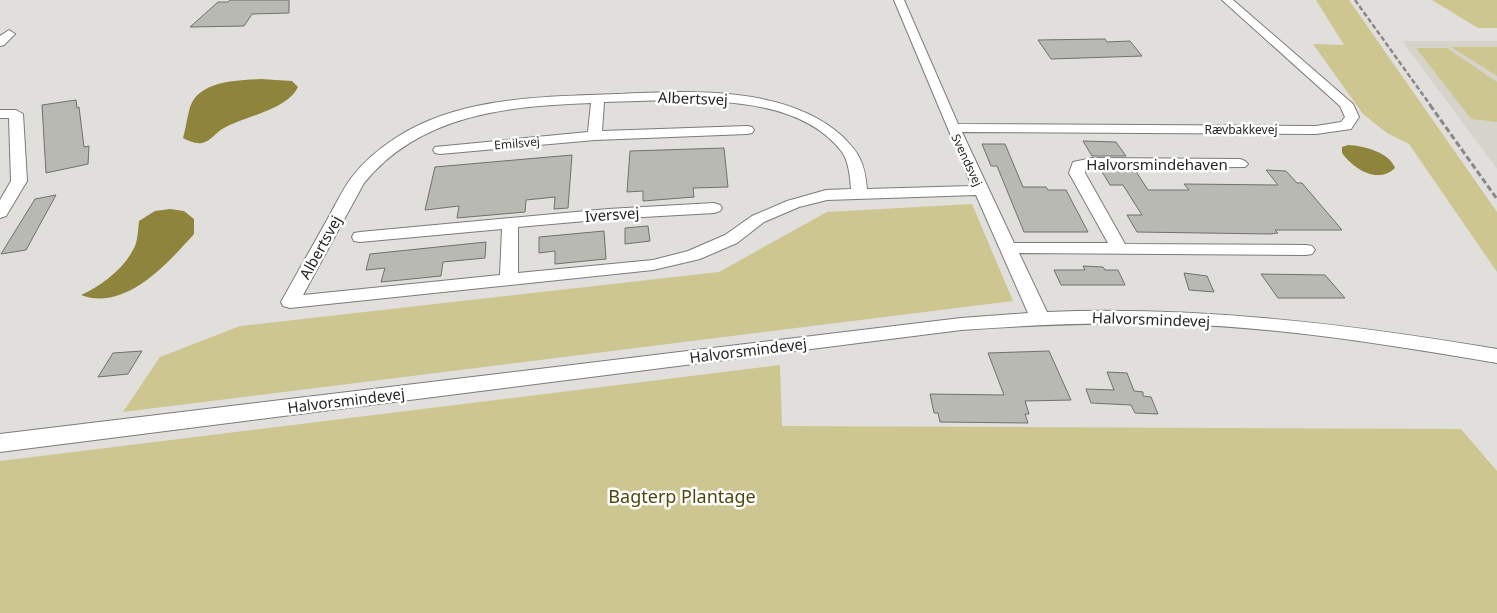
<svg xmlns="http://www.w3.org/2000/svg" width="1497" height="613" font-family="'Noto Sans',sans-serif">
<rect width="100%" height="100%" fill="#e0dfdb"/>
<path fill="#d6d4ca" d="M1402 41H1497V169Z"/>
<path fill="#cec691" d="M1316 0H1349L1497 212V272L1409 144 1387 133 1363 114 1313 44 1344 45Z
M1432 0H1497V28H1478Z
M1451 47H1497V76Z
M1416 48H1447L1497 82V122L1471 119Z
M972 204 1013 301 123 412 160 357 240 326 719 272 827 212Z
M780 365 782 426 1461 429 1497 471V613H0V461Z"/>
<path fill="#8f843c" d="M261 79 292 81 298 87C287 110 245 116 224 128 216 132 211 141 202 143 195 144 189 141 183 138 186 128 187 117 190 107 200 80 237 81 261 79Z
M1348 145C1364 146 1389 152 1395 168 1377 185 1353 168 1342 153V147Z
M170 209 184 211 194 219V234C168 263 125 312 81 295 101 286 124 269 134 248 138 241 138 229 139 221L155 211Z"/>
<path fill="#b9b9b4" stroke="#70706c" d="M230 0H289V13L252 14 244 26 190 27 218 2H228Z
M1105 39 1107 42 1130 41 1142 56 1051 59 1038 40Z
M76 100 77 108 79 107 84 147 89 146 88 164 46 173 42 105Z
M1083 141 1116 142 1126 156H1092Z
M982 144H1005L1023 187H1046L1048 190H1066L1088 232H1024L997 166H991Z
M724 148 728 187 693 188 694 197 643 201V191L627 192 630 151Z
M572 155 568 208 554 209 555 197 526 200 525 212 457 218 459 206 425 210 435 167Z
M1101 170H1135L1148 190H1189L1184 184 1278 185 1266 170 1286 171 1297 183H1302L1342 230H1275L1278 233 1270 234 1137 232 1127 215H1142L1123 185H1110Z
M56 195 26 250 1 254 35 199Z
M648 226 650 241 625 244V228Z
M604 231 606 259 555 264V251L539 253V237Z
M486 242 485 258 443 262 441 276 381 282 385 268 366 270 370 254Z
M1083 266 1103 267 1105 270H1118L1125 285H1061L1054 270H1085Z
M1184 273 1207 276 1214 292 1189 290Z
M1261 274 1325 275 1345 298H1278Z
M142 351 128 374 98 377 113 353Z
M1049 351 1071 400 1025 401 1029 414H1025L1028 423 940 422 938 413H934L930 394 1004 395 988 353Z
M1107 372 1127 373 1134 391 1143 392V396L1151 397 1158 414 1135 413 1131 405 1091 403 1086 389 1114 390Z"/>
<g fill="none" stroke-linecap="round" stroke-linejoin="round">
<defs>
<path id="minor" d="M894 0H904L958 124 1316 126 1341 122 1345 117 1340 106 1222 0H1233L1353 104 1359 117 1351 129 1316 134 962 132 1014 243H1108L1069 173 1073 162 1092 158 1240 159 1245 161 1248 164 1245 167 1092 168H1085V173L1125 244 1306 245 1312 246 1315 250 1312 254 1306 255 1019 253 1047 312C1198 306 1348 324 1497 349V363C1390 345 1282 327 1173 324 1102 322 1032 325 961 330L0 452V434L961 318 1028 313 976 195 827 200 799 207 764 222 737 243 700 259 653 270 290 308 283 306 281 302C296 275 312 247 327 220 335 206 342 190 352 177 364 161 380 148 397 137 462 96 543 97 617 94 688 91 786 85 842 136 849 143 856 150 860 159 865 169 866 179 867 189L972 186ZM671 100C728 101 804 102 842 152 849 162 850 177 851 189L826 190 787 201 752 216 725 235 688 251 653 260 518 273V227L608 219 714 213 720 211 722 208 720 205 714 203 608 209 360 232 354 233 352 237 354 241 360 242 502 229 500 275 303 295 364 183C420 114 508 106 591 103L588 132 435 147 433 150 435 153 440 154 595 140 747 134 752 133 754 130 752 127 747 126 602 131 604 102Z
M9 30 15 34 4 45 0 46V36Z
M0 110H16L23 114 27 181 6 216 0 218V200L11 181 9 118H0Z"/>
</defs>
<use href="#minor" stroke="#7c7b78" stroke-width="2"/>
<use href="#minor" fill="#fff" fill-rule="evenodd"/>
<path stroke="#898886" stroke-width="2.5" stroke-dasharray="5 2.5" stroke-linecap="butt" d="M1355 0 1431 106"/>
<path stroke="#898886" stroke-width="3" stroke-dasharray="6 3" stroke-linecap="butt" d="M1430 105 1497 199"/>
</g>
<g text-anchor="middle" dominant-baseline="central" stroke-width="5" stroke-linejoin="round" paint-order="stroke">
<g font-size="12" fill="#262625" stroke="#fff">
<text x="1241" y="129">Rævbakkevej</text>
<text transform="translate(517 143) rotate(-5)">Emilsvej</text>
<text transform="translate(967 160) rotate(65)">Svendsvej</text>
</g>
<g font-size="15" fill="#262625" stroke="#fff">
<text transform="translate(693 98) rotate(2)">Albertsvej</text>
<text x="1157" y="164">Halvorsmindehaven</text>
<text transform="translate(612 214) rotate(-4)">Iversvej</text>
<text transform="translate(320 247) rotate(-61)">Albertsvej</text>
<text transform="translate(1151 319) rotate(2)">Halvorsmindevej</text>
<text transform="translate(748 350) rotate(-7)">Halvorsmindevej</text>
<text transform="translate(346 400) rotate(-7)">Halvorsmindevej</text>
</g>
<g font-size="18" fill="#50470e" stroke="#fff">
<text x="682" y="496">Bagterp Plantage</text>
</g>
</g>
</svg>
